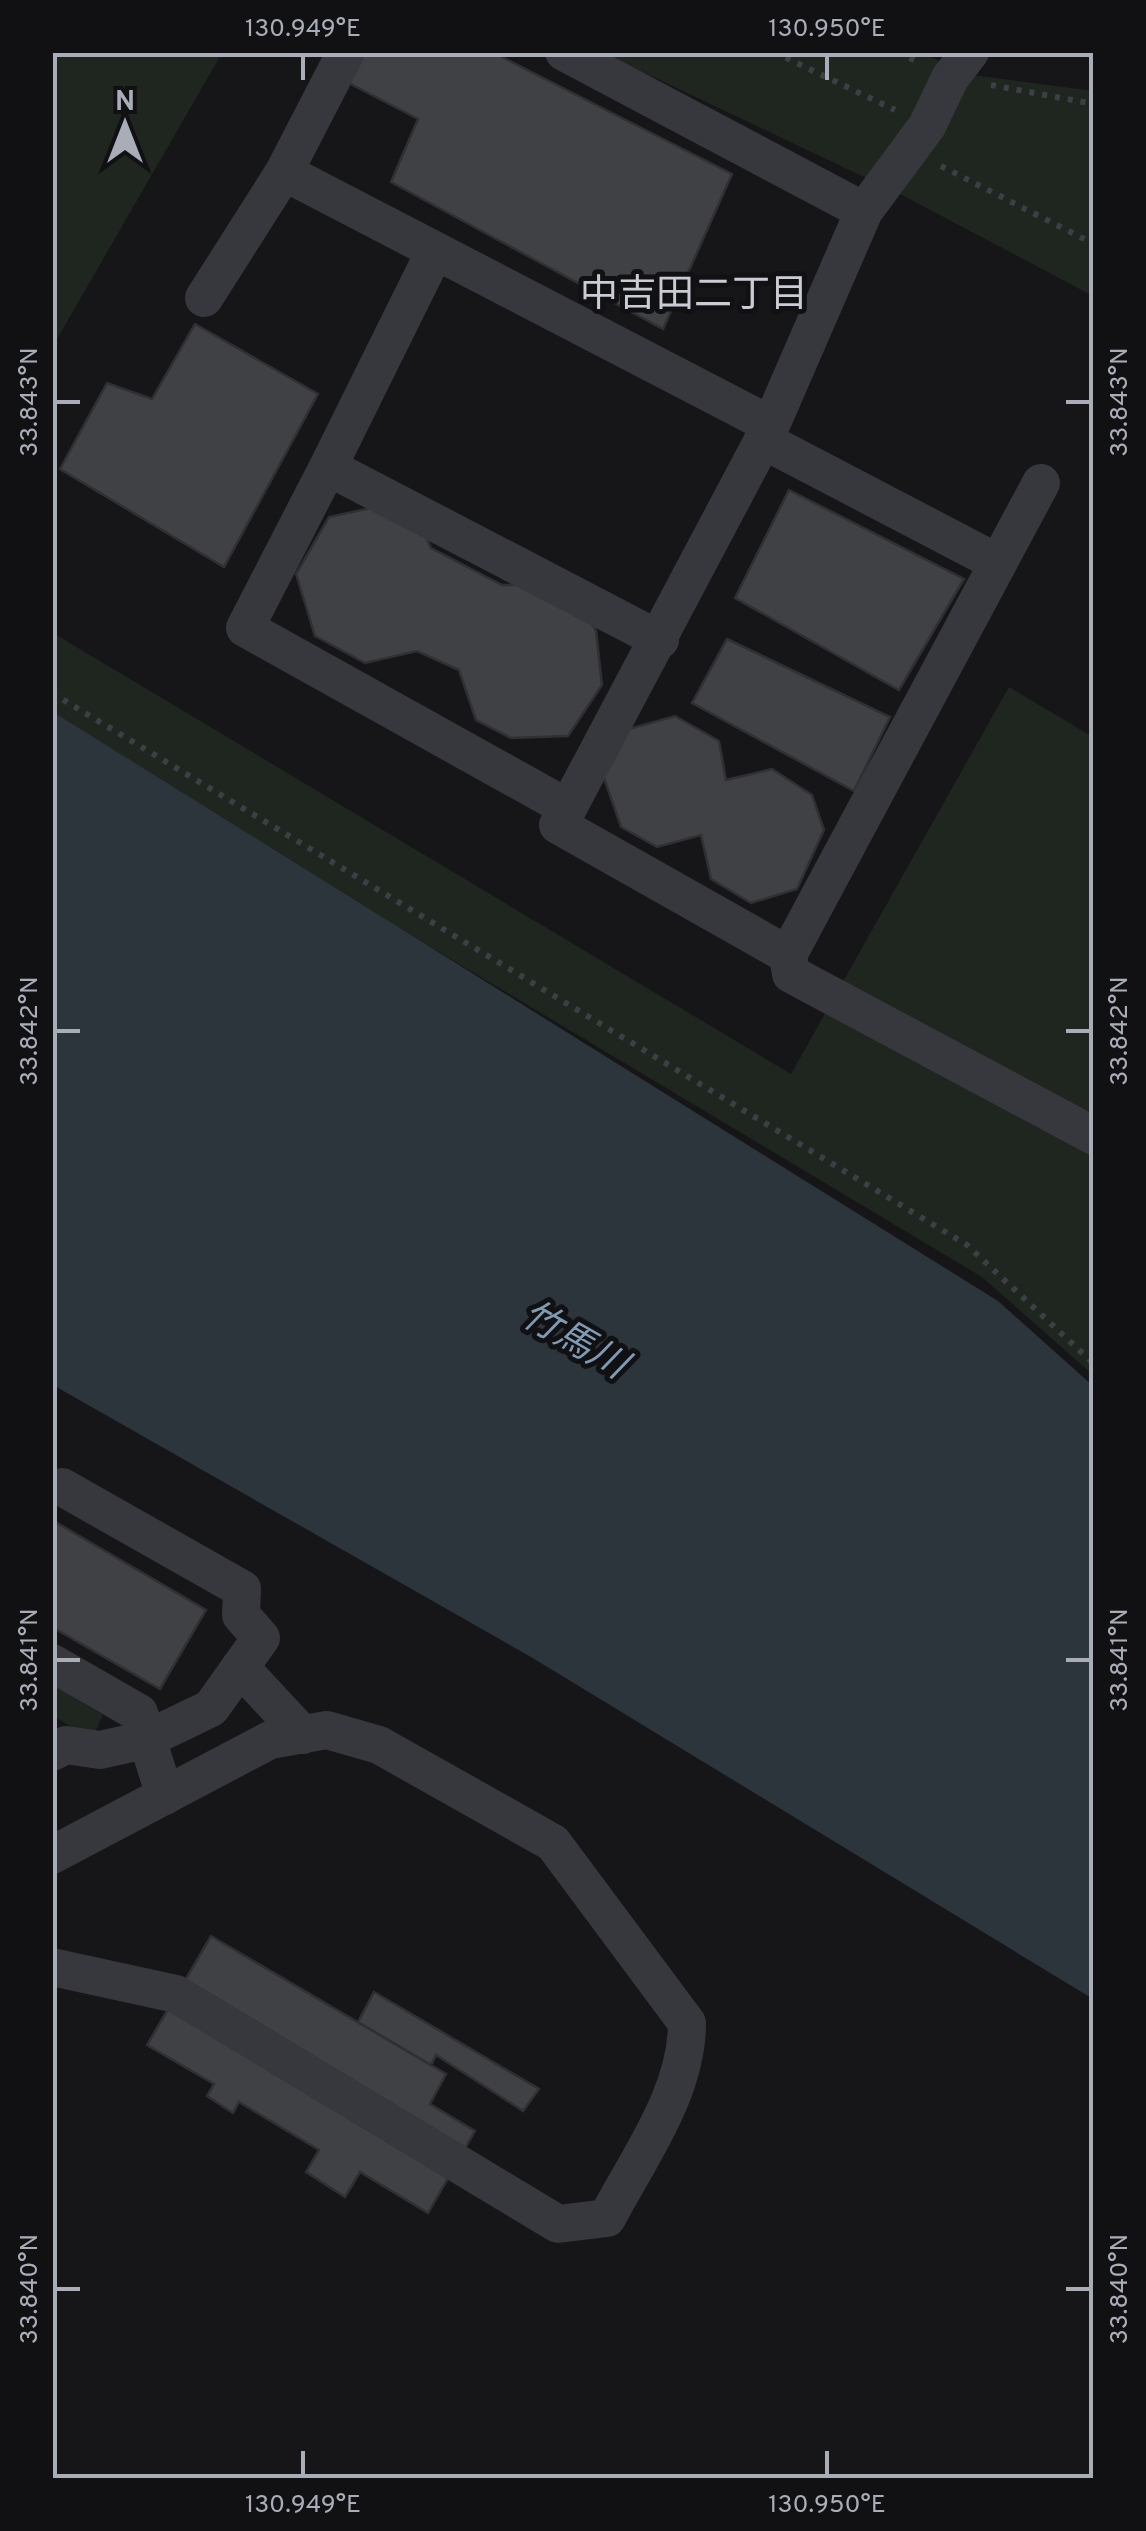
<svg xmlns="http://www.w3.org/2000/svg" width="1146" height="2531" font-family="Overpass,'Noto Sans JP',sans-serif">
<rect width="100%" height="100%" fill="#161618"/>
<path fill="#1e261f" d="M53 52 222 53 53 346 52 53Z
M603 53H921L972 75 1093 91V296L900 194Z
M53 633 791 1074 1009 687 1093 737V1375L982 1277 53 721Z
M53 1685 103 1715 92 1739 53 1716Z"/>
<path fill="#2c353c" d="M53 712 998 1301 1093 1386V1999L531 1657 53 1385Z"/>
<path fill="#404145" stroke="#303034" stroke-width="2.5" d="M356 52H492L732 174 663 329 391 182 418 119 343 80Z
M195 324 318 394 224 567 60 469 107 383 152 399Z
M789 490 964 579 899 690 735 598Z
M371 508 420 524 431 548 502 585H537L584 609 596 631 602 685 568 736 511 738 476 720 459 670 417 651 365 663 315 636 296 574 329 517Z
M727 639 890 717 854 791 692 703Z
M675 716 719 741 726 780 772 769 812 795 824 830 797 889 751 903 711 879 701 835 657 847 621 827 603 775 629 729Z
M52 1520 206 1610 160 1689 52 1627Z
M211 1936 446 2074 430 2104 475 2131 428 2213 360 2172 345 2197 306 2172 319 2150 239 2102 233 2113 207 2096 214 2084 147 2045Z
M374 1992 539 2089 523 2111 436 2055 431 2065 358 2022Z"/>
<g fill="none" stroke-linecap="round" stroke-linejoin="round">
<path stroke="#3d3f44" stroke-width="6" stroke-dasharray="5 8" stroke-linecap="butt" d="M774 52 895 110
M898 52 918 62
M991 85 1094 104
M941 166 1094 244
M52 693 967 1245 1094 1364"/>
<path stroke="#37383d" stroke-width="38" d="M284 172 771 425 864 211 564 52
M864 211 927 126 950 78 970 52
M435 251 328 467 660 640
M204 298 284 172 346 52
M763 440 998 563
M328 467 245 628 568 808 771 425
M568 808 558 825 788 955 1041 483
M788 955 791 974 1094 1136
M52 1663 139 1713 165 1796
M240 1667 303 1735
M52 1752 66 1745 100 1750 145 1740 211 1708 261 1638 241 1615 242 1589 62 1487
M52 1855 270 1740 327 1730 379 1745 553 1843 687 2023C687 2093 639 2157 607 2218L558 2224 176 1994 52 1967"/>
</g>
<path fill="none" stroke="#a8adb8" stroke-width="4" d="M303 55V80M827 55V80M55 402H80M1066 402H1091M55 1031H80M1066 1031H1091M55 1660H80M1066 1660H1091M55 2289H80M1066 2289H1091M303 2451V2476M827 2451V2476"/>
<g text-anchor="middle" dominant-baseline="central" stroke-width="10" stroke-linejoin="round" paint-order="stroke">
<g font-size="38" fill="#c9ccd4" stroke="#111113">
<text x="694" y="296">中吉田二丁目</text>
</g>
<g font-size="38" font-style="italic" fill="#7f9bb3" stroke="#111113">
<text transform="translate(573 1342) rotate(30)">竹馬川</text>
</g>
</g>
<rect width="1146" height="2531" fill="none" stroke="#111113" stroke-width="110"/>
<g transform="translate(125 125)" stroke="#111113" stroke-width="8" paint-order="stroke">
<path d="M0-8L18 38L0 25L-18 38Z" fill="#a8adb8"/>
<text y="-15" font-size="28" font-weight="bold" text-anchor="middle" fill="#a8adb8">N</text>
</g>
<rect x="55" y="55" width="1036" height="2421" fill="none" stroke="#a8adb8" stroke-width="4"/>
<g font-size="25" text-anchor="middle" fill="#a8adb8">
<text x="303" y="36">130.949°E</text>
<text x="827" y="36">130.950°E</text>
<text transform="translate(28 402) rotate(-90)" y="9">33.843°N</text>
<text transform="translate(1118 402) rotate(-90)" y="9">33.843°N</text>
<text transform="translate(28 1031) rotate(-90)" y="9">33.842°N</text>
<text transform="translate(1118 1031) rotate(-90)" y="9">33.842°N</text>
<text transform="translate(28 1660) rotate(-90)" y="9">33.841°N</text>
<text transform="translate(1118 1660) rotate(-90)" y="9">33.841°N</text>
<text transform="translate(28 2289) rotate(-90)" y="9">33.840°N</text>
<text transform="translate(1118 2289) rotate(-90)" y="9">33.840°N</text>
<text x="303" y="2512">130.949°E</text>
<text x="827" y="2512">130.950°E</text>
</g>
</svg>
